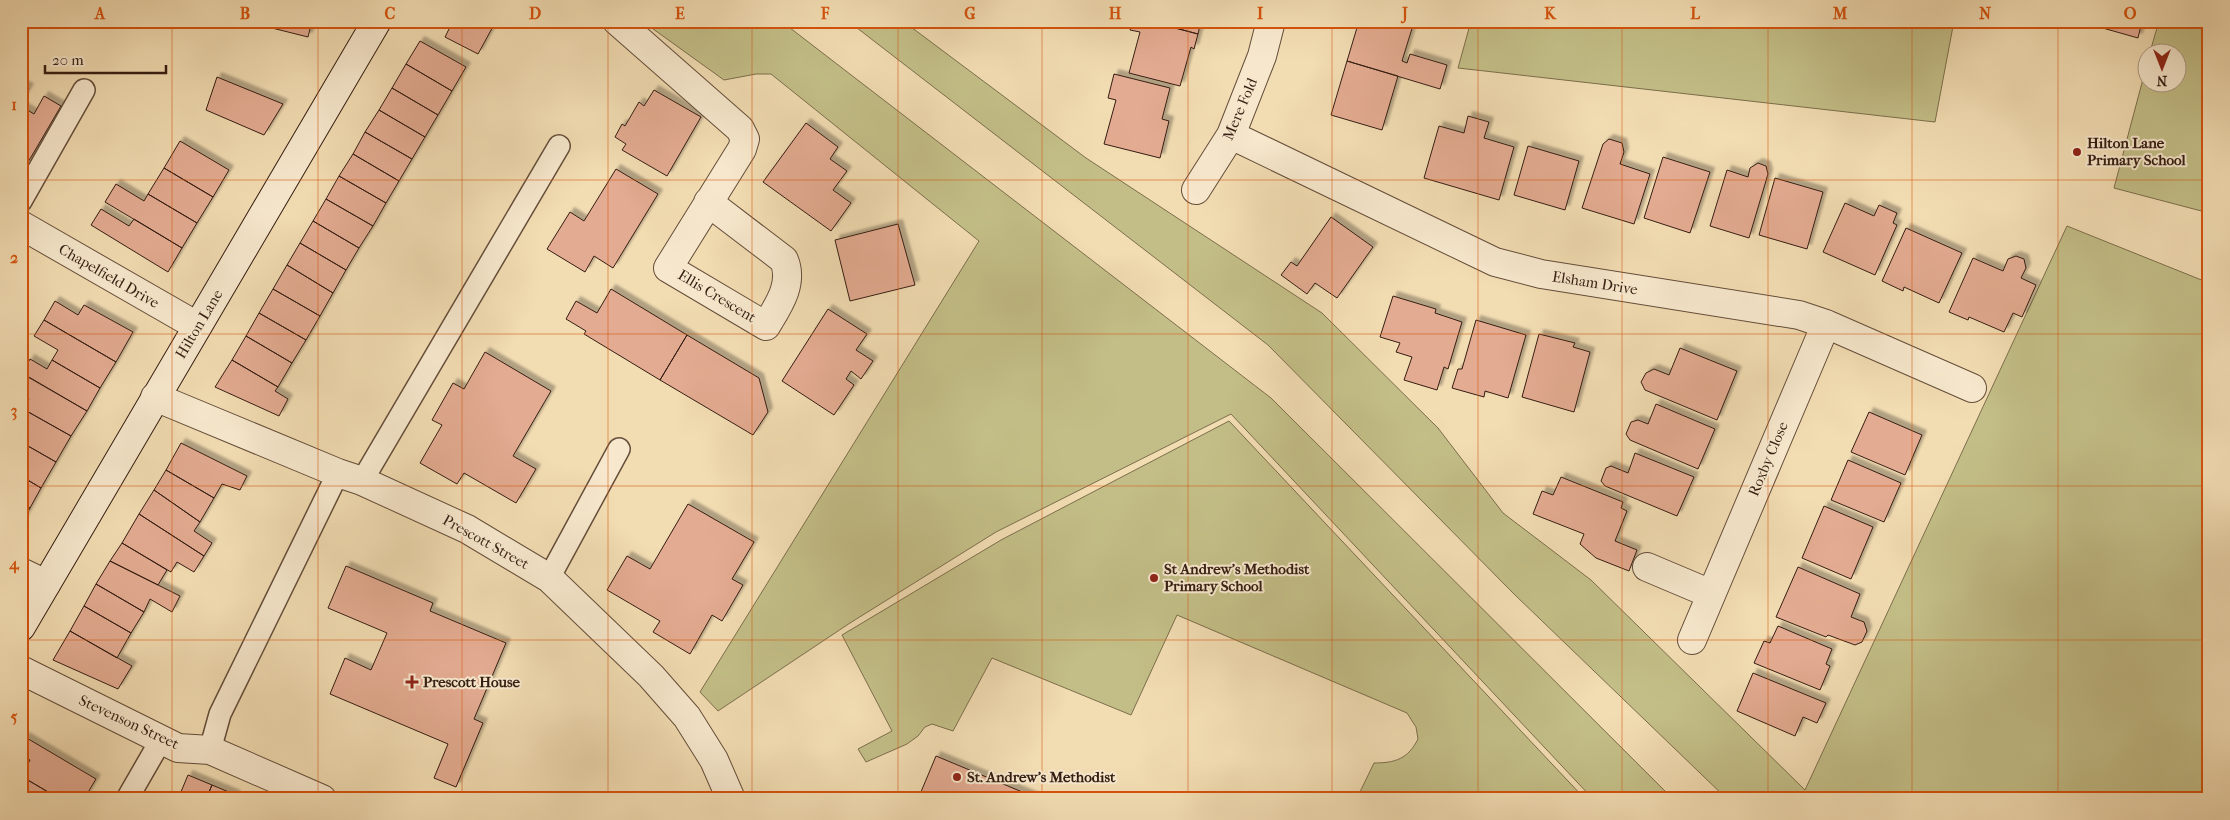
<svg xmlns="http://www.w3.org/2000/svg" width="2230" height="820" font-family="'IM FELL French Canon',serif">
<defs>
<filter id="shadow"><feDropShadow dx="4.5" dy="-4.5" stdDeviation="1" flood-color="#0004"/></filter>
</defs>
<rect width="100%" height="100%" fill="#f2dcb2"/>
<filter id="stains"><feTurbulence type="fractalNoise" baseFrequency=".004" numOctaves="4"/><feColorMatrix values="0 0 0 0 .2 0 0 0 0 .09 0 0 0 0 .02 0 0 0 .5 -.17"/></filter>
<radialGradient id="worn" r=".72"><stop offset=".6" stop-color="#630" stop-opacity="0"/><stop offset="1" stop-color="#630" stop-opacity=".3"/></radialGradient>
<path fill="#c3be87" stroke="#7c6e4c" d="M642 21H781L1271 398 1673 799H1593L1231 414 996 532 850 623 718 711 700 692 979 241 771 74H756L724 80Z
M848 21H903L1086 158 1322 313 1438 428 1503 513 1591 580 1805 790 2067 226 2209 283V799H1727L1514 594 1268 345Z
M1471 21H1954L1935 122 1458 68Z
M2159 21H2209V213L2114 188 2147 64 2148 82H2178V52H2150Z
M1229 421 1585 799H1369L1359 794 1374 763C1395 763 1408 759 1418 739L1416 727 1407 713 1177 615 1131 715 992 658 953 731 932 724 925 727 918 736 907 744 866 762 858 749 892 731 842 635 1001 540Z"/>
<path fill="#e3ab91" stroke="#351d12" filter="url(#shadow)" d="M256 21H312L308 37 272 28 273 25Z
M453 21H496L478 54 445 37Z
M1133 21H1150L1198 34 1194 49 1191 47 1180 86 1129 73 1140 32 1130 30Z
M1168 21H1201L1198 34 1167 26Z
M1359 21 1414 22 1402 61 1407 63 1410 54 1447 65 1440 89 1347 61Z
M2078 21H2142L2138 38Z
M420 41 466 67 452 91 406 64Z
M1347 61 1398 76 1382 130 1331 115Z
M406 64 452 91 438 115 392 88Z
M1114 74 1170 88 1162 119 1169 121 1160 158 1104 144 1116 100 1108 98Z
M217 77 283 104 264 135 206 110Z
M21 84 29 88 21 102Z
M392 88 438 115 425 137 379 110Z
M654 90 701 117 667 176 622 150 626 144 615 137 622 124 625 126 639 102 644 106Z
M44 96 61 106 27 164 21 160V106L34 114Z
M379 110 425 137 412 159 365 132Z
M1468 116 1489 122 1484 138 1514 147 1499 200 1424 178 1439 126 1464 133Z
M806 123 838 147 830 159 847 171 833 190 851 203 831 231 763 182Z
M365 132 412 159 399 181 353 154Z
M1609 139 1622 143 1624 152 1620 164 1650 174 1634 224 1582 208 1603 144Z
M180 141 229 170 213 197 164 168Z
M1528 146 1579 161 1565 210 1514 195Z
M353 154 399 181 386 203 339 176Z
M1663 157 1710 172 1690 233 1644 218Z
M1758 163 1766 166 1768 174 1749 238 1710 226 1727 170 1748 177 1750 168Z
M164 168 213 197 197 223 148 194Z
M616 169 658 194 613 268 594 256 585 272 547 249 570 212 584 221Z
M339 176 386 203 373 226 326 199Z
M1775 178 1823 192 1807 249 1759 235Z
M116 184 144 201 148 194 197 223 182 248 105 202Z
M326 199 373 226 359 248 313 221Z
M1845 203 1874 216 1879 205 1897 213 1893 223 1897 225 1875 275 1823 252Z
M101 209 129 226 134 219 182 248 168 272 91 225Z
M1331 217 1373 247 1337 298 1315 283 1307 294 1281 275 1291 262 1297 266Z
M313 221 359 248 346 270 300 243Z
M898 224 915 285 850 301 835 240Z
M1906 228 1962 253 1939 303 1904 287 1903 291 1882 281Z
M300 243 346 270 333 293 287 265Z
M2016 256 2024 259 2026 268 2021 278 2036 285 2022 317 2013 313 2004 332 1969 317 1968 320 1949 312 1973 258 2003 271 2008 259Z
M287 265 333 293 320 316 273 289Z
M273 289 320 316 306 340 259 313Z
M611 289 687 335 660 380 584 334 586 331 566 319 576 301 597 313Z
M1393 296 1436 309 1435 313 1462 322 1448 369 1444 367 1437 390 1404 380 1412 357 1396 352 1400 343 1380 337Z
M55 301 78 315 84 305 133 332 116 362 44 320Z
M828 309 867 334 856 350 873 361 861 379 851 371 846 379 854 385 834 415 782 381Z
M259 313 306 340 292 363 246 336Z
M44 320 116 362 100 388 52 360 58 350 34 336Z
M1476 320 1526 335 1508 398 1485 391 1484 397 1452 388 1458 369H1462Z
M1539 334 1575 343 1573 347 1590 352 1574 412 1522 397Z
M687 335 759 378 768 412 753 435 660 380Z
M246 336 292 363 278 387 232 360Z
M1680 348 1737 371 1717 420 1645 390 1641 382 1646 373 1654 369 1669 375Z
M485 352 551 391 513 456 536 469 516 503 464 473 457 484 420 463 442 425 432 420 453 383 464 389Z
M30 359 47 369 52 360 100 388 87 411 22 373Z
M232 360 278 387 275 391 288 399 279 416 215 387Z
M21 373 87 411 71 436 23 409 29 399 21 394Z
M1656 404 1715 429 1698 469 1630 440 1626 434 1631 422 1638 420 1648 424Z
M23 409 71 436 56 462 21 442V412Z
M1869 412 1922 435 1905 475 1851 452Z
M21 442 56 462 41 488 21 476Z
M181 443 247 476 240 490 222 484 214 498 166 470Z
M1635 453 1694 477 1677 516 1605 486 1601 481 1606 468 1611 466 1628 473Z
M1848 460 1901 483 1884 522 1831 500Z
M166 470 214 498 200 522 154 490Z
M21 476 41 488 30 508 21 503Z
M1561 477 1623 502 1621 508 1627 511 1615 541 1637 550 1629 571 1596 558 1580 544 1584 534 1533 514 1542 491 1553 495Z
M154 490 200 522 194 531 212 543 204 556 139 514Z
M21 503 30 508 21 524Z
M688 504 754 542 732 579 743 585 722 621 712 615 690 654 653 632 660 621 607 590 627 556 650 569Z
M1824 506 1873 527 1851 579 1802 558Z
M139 514 204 556 194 572 177 562 171 572 122 543Z
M122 543 167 570 158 585 110 561Z
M110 561 180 596 172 612 150 599 144 612 96 584Z
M346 566 433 603 430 611 506 643 474 719 483 723 456 787 434 778 448 744 330 694 345 658 371 670 387 633 328 608Z
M1798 567 1860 594 1851 617 1864 622 1867 631 1862 642 1855 645 1828 635 1826 637 1776 617Z
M96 584 144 612 131 633 84 606Z
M84 606 131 633 117 658 70 631Z
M1778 626 1832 649 1826 664 1830 666 1820 690 1754 663 1764 641 1770 643Z
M70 631 132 666 118 689 53 660Z
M1753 673 1826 703 1817 723 1803 717 1795 736 1737 711Z
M25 737 96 779 84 799H60L21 776 30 760 21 755V744Z
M936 756 1039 799H918Z
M188 775 212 785 206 799H178Z
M21 776 60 799H21Z
M212 785 236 795 234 799H206Z"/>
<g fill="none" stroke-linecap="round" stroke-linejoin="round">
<defs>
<path id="lane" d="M21 201 84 90
M362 481 559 146
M549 578 619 449
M210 750 220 714 338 473
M127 799 161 740"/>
<path id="street" d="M617 21 740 129 745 139 742 149 668 268 766 326C778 306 794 284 784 260L708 202
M1231 135 1495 262 1541 274 1799 315 1826 324 1972 388
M1196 190 1231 135 1262 56 1271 21
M21 225 197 326
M155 397 338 473 362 481 467 529 549 578 651 676 687 717 714 760 731 799
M1647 567 1711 594
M21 572 46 584
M1692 640 1826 324
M21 670 178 748 210 750 322 799"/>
<path id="secondary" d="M21 627 377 21"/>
</defs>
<use href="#lane" stroke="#644d3a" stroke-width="24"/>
<use href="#street" stroke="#644d3a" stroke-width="30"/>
<use href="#secondary" stroke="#351d12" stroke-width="30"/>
<use href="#lane" stroke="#f7e8cd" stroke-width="21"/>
<use href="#street" stroke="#f7e8cd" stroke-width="28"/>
<use href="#secondary" stroke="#f7e8cd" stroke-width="28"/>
</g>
<path fill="none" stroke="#d6530d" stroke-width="1" stroke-opacity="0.55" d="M172 21V799M318 21V799M462 21V799M608 21V799M752 21V799M898 21V799M1042 21V799M1188 21V799M1332 21V799M1478 21V799M1622 21V799M1768 21V799M1912 21V799M2058 21V799M21 180H2209M21 334H2209M21 486H2209M21 640H2209"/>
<g fill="#8f2418" stroke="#f7e8cd" stroke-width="2">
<circle cx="2077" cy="152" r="5"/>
<circle cx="1154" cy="578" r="5"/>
<path d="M409.5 674.5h5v5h5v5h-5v5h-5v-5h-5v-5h5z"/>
<circle cx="957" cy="777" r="5"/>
</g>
<g text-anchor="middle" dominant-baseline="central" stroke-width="4" stroke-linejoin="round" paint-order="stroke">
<g font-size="15" fill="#351d12" stroke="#f7e8cd">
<text transform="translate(1240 109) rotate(-67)">Mere Fold</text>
<text transform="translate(109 276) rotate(30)">Chapelfield Drive</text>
<text transform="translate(1595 283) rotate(9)">Elsham Drive</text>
<text transform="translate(717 296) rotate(31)">Ellis Crescent</text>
<text transform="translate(199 324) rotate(-59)">Hilton Lane</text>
<text transform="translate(1768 459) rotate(-67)">Roxby Close</text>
<text transform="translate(486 542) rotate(29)">Prescott Street</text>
<text transform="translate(129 722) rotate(25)">Stevenson Street</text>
</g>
<g font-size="15" font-weight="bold" fill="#351d12" stroke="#f7e8cd" text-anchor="start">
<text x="2087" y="143">Hilton Lane<tspan x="2087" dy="17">Primary School</tspan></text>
<text x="1164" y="569">St Andrew's Methodist<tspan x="1164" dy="17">Primary School</tspan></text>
<text x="423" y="682">Prescott House</text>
<text x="967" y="777">St. Andrew's Methodist</text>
</g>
</g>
<rect width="2230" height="820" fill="none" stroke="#f2dcb2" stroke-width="55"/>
<g transform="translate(2162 68) rotate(180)"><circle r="24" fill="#f7e8cd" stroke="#a99782"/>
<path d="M0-4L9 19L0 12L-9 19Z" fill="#8f2418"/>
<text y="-8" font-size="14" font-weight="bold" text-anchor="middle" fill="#351d12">N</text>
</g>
<path d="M45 65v8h121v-8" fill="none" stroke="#351d12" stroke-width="2.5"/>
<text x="52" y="65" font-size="15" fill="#351d12" stroke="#f7e8cd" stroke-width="4" paint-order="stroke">20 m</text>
<rect x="28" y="28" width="2174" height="764" fill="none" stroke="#d6530d" stroke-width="2"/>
<g font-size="16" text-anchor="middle" font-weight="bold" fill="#d6530d">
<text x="100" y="19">A</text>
<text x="245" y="19">B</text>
<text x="390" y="19">C</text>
<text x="535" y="19">D</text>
<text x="680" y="19">E</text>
<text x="825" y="19">F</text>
<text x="970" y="19">G</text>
<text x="1115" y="19">H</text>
<text x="1260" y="19">I</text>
<text x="1405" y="19">J</text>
<text x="1550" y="19">K</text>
<text x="1695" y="19">L</text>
<text x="1840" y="19">M</text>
<text x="1985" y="19">N</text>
<text x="2130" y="19">O</text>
<text x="14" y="110">1</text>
<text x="14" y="263">2</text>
<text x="14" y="416">3</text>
<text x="14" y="569">4</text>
<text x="14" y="722">5</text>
</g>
<rect width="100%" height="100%" filter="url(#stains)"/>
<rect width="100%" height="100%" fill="url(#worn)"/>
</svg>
